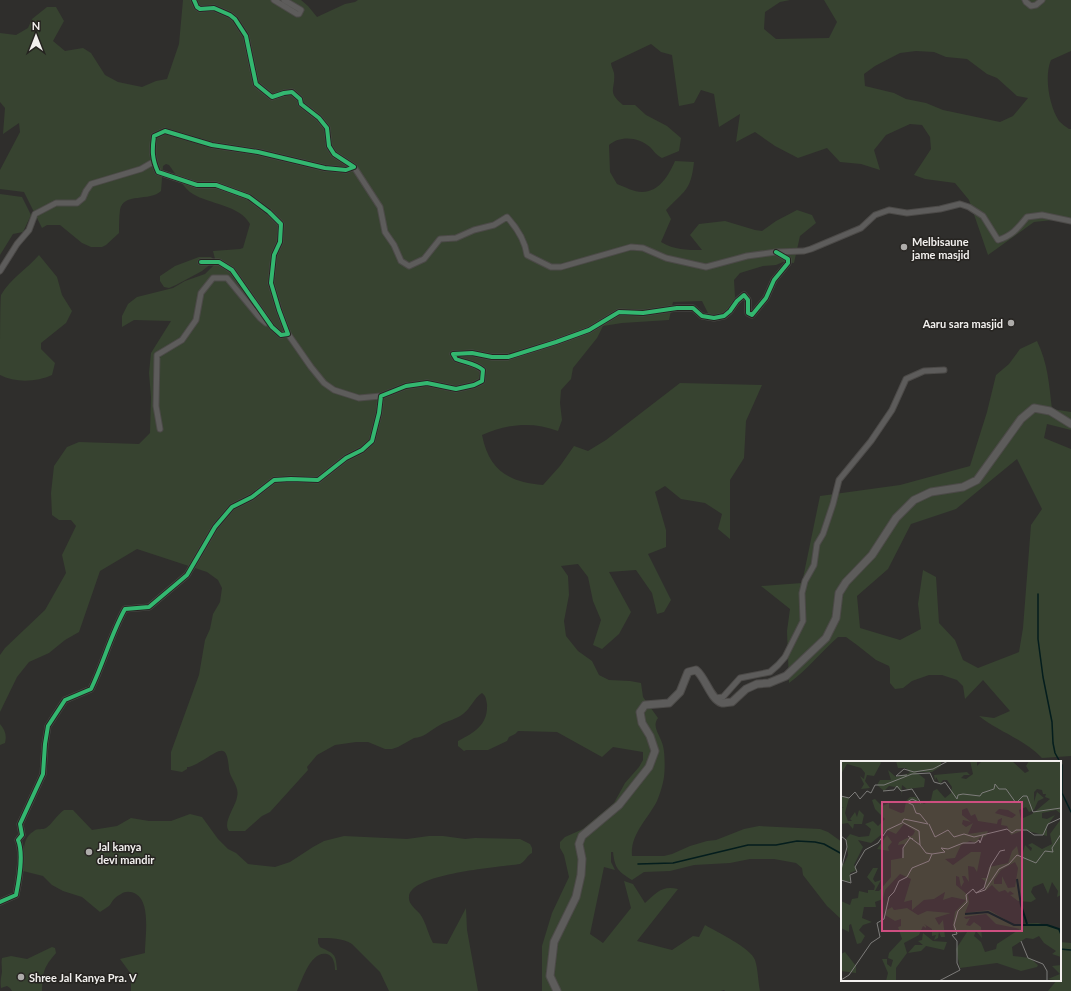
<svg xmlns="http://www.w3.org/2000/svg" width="1071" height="991" font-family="Lato,sans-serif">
<rect width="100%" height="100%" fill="#2f2e2c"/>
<path fill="#374330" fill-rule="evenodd" d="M183 0H301L308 6 317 17 345 4 355 2 358 0H790L780 2 765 12 764 29 776 39 829 38 837 22 824 0H1071V51L1051 60C1044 76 1049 106 1059 121 1062 124 1066 127 1069 129H1071V218L1034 222 988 255 969 200 955 183 925 179 914 175 931 149 930 137 922 125 910 124 886 135 874 150 880 170 861 164 840 162 827 148 798 158 775 146 755 132 736 142 740 114 719 127 714 94 701 90 694 103 679 106 672 55 661 52 651 44 611 63C611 66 613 69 614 73 616 90 606 91 623 105H635L646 115 667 126 681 138 679 151 662 158C656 155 654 151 650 147 639 137 620 135 609 145L610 172 617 184C625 187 634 192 642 192 659 192 669 175 675 161L694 162C691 191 684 191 666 210L671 219 661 242C675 250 686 250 702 250L690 235 699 224 725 221 755 230 762 231 776 221 797 210 812 215 816 223 800 236 794 263 783 262 776 265 763 266 740 273 734 280 735 297 728 313 709 315 702 301 673 302 669 320 622 323 603 326 597 338 573 368 571 379 561 390 560 403 562 420 558 431C533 421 505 424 482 435 489 470 508 482 543 485L560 466 574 446 588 451 606 440 680 383 762 385 746 421 744 458 730 480V539L718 529 722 514 705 503 681 499 665 486 655 492 666 530V547L648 554 671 600 664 612 657 614 652 593 636 570 609 572 631 612 619 634 602 649 593 645 601 620 593 601 588 577 578 564 561 566 568 576 569 595 564 621 566 636 578 651 592 661 599 675 609 680 630 681 641 683 643 697 658 718C651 727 661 736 663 746 665 753 665 770 664 777 663 784 660 794 657 801 648 819 630 834 632 856H664L672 854 690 846 707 841 716 840 744 829 759 826 820 829 828 832 842 842V920L827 906 803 875 802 868 796 863 774 859H750L730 863 694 865 670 871 644 872 632 880C618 871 615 869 613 852H611V862L615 870 604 867 590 934 603 943 631 908 624 881 633 884 645 903C656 893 662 885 678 889L637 941 672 950 693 936 699 937 705 925C717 932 751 948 755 960 758 969 758 981 760 991H725L724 990 721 991H542V946L552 913 569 877 564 855 560 848V842L565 837 583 829 614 803 625 783 639 767 643 760V752L613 747 602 757 557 732 518 731 515 734 509 737 507 741 488 750H466L464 751 458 746V741C475 732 488 725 487 704 486 699 486 696 482 693 474 698 471 708 463 714 457 719 447 721 440 725 432 729 424 738 414 738L398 747 392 749H385L368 742H356L335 745 317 755 307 767 308 770 270 812 262 816 245 831H229C222 823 236 806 237 797 240 786 230 779 229 769 227 746 223 747 205 759 200 762 195 765 189 767H187V769L182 772 171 770V752L199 675 205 640 210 629 213 614 220 602 222 588 218 580 207 572 137 549 100 571 79 632 65 640 49 653 29 662 17 677 0 712V655L5 648 45 610 66 573 62 555 76 526 71 520H59L52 515 51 493 54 466 67 447 79 442 139 444 150 433 151 397 149 373 151 353 171 321 134 320 122 327V316L128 304 137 297 173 288 185 281 205 274 216 263 213 251 240 249 243 248 250 224C240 205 209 204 193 194 184 189 175 173 169 165L166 164 163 166 161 191C150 202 123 192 120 210 119 217 119 226 119 233L106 245 102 247H91L82 243 60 225H47L42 228 24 192 0 189V170L20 132 19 123 3 134 5 108 0 102V33L16 35 28 28 32 19 47 7H56L64 21 53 41 65 51 83 48 91 53 105 75 118 82 142 87 156 81 167 79 179 44ZM916 51 934 52 946 57 967 59 987 74 997 78 1017 96 1028 98 1013 116 1000 122 943 110 926 103 906 99 894 93 865 86 864 74 875 66 900 53Z
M0 194 22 197 31 215 23 232 13 234 0 255Z
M39 255 57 277 62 295 72 311 66 323 41 343V349L55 363 52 375C37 382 15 383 0 375 0 364 0 301 1 295 10 279 27 269 39 255Z
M199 257H211L213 259 212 263 202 271 176 285 169 288 164 287 160 281V276L175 266Z
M1037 341C1048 364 1049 384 1052 409L1071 412V430L1047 424 1044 438 1071 449V756L1042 758C1024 739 999 732 979 716L994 718 1010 711 983 680 965 699 963 686 957 680 942 675H929L912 681 903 688 895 689 890 683V669L889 666 876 660 857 645 846 637H838C821 652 807 670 789 683L787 631 790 609 761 586 802 583 820 496 900 485 970 466 987 412 996 375 1009 364 1020 349ZM1017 459 1042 509 1031 525 1023 628 1019 652 978 668 963 660 955 640 939 623 936 577 923 570 918 604 921 629 900 640 860 628 857 596 888 569 911 524 956 509Z
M0 724C5 730 7 735 5 743L0 745Z
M64 810H73L92 830 117 826 131 818 149 821H171L190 814 202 817 218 839 228 849 236 853 248 864 275 867 290 862 313 847 324 841 344 836 407 839 429 836H443L465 839 475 838 520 839 530 844 532 848V853C527 855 526 861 520 864 502 867 410 873 409 897 408 904 416 909 420 914 426 922 428 934 433 943L447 944 466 908 467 930 478 991H389L380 972 352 944C343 938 330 938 318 938V943L320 947C334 954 336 953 337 970H335C335 965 334 956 327 954 311 950 302 980 297 991H131V974L120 959 145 953C145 937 151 903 136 894 131 891 125 891 121 894 115 897 113 900 110 905 108 907 103 910 100 912L82 897 63 891 52 885 43 876 23 871C26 857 19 840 34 831 37 828 43 830 46 828 51 825 57 815 64 810Z
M1060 942 1071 943V991H1048L1057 980H1060Z
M52 947 55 948 56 953C43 968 43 972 42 991H12L10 988 7 986 1 988C0 982 1 978 2 972 2 967 1 963 2 958L11 956 27 959Z"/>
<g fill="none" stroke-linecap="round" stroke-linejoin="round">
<path stroke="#041d1d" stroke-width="1.5" d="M1038 594V639L1043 677 1052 722 1053 743 1055 753 1060 762
M1060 763 1062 765V793L1071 812
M638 864 673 863 748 845H776L797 841 815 842 824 844 842 854
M1060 949 1071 950"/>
<defs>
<path id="street" d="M194 0 197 7 200 9 214 8 230 15 235 19 246 36 256 84 272 97 284 93 292 92 300 99 301 104 319 118 327 128 329 146 334 154 354 167 346 170 325 168 258 152 212 145 165 131 154 136C152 150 152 159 158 172L197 185H216L249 197 269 212 281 224 280 242 274 255 271 283 279 310 288 334 281 335 272 327 232 270 219 262H201
M274 0 297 14H299L301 10 284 0
M1025 0 1026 2 1031 6 1036 5 1042 0
M354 167 380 207 385 232 394 245 401 261 409 266 424 259 440 239 456 238 474 230 494 225 507 217C517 228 525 240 527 255L551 267H561L631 247 643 248 666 258 706 267 747 256 776 252 804 251 811 249 861 228 875 215 889 210 907 213 940 209 960 204 969 207 983 216 998 240C1012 236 1018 228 1027 217L1042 215 1071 221
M0 271 17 244 29 230 35 214 56 203H77L83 198 86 191 91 184 141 169 153 162
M288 334 311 367 324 383 334 390 359 398 381 396
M160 429 156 406 157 355 182 340 196 320 201 293 213 278H227L260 318 266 323
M715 698 723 697 740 678 770 672 778 665 785 657 803 621 802 593 805 581 814 565 817 544 823 534 833 504 839 480 871 441 892 410 906 379 924 371 944 370
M0 902 16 895C19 880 24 854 18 840L22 835 20 824 43 774 45 744 48 726 65 700 91 689C104 662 111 634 125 609L149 607 187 575 215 527 232 507 252 497 274 480 291 479 318 480 346 458 362 450 372 441 379 413 381 396 406 386 427 383 456 389 474 385 482 381 483 370C475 363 466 363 456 359L453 354 472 353 492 357H508L556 342 589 330 619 312 643 313 677 308H693L702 316 714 318 724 316 730 311 737 301 744 295 748 300V313L752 315 766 298 774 280 788 263V259L776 252"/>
<path id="secondary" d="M557 991 550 976 554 942 576 897 581 875 582 859 579 844 582 836 619 805 649 767 655 751 650 736 642 723 640 712 645 705 669 703 680 692 688 672 696 670C706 678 710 699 722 703 725 703 729 702 732 702L746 689 757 684 769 683 786 676 826 638 836 618 839 593 846 582 872 555 896 518 914 500 931 492 963 487 977 480 1021 419 1034 408 1050 411 1071 424"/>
</defs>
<use href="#street" stroke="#4c4a48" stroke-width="7"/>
<use href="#secondary" stroke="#4c4a48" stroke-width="9"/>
<use href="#street" stroke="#5d5c5b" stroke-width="5"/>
<use href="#secondary" stroke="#5d5c5b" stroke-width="7"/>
<defs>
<path id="cycleway" d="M194 0 197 7 200 9 214 8 230 15 235 19 246 36 256 84 272 97 284 93 292 92 300 99 301 104 319 118 327 128 329 146 334 154 354 167 346 170 325 168 258 152 212 145 165 131 154 136C152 150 152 159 158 172L197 185H216L249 197 269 212 281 224 280 242 274 255 271 283 279 310 288 334 281 335 272 327 232 270 219 262H201
M0 902 16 895C19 880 24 854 18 840L22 835 20 824 43 774 45 744 48 726 65 700 91 689C104 662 111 634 125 609L149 607 187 575 215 527 232 507 252 497 274 480 291 479 318 480 346 458 362 450 372 441 379 413 381 396 406 386 427 383 456 389 474 385 482 381 483 370C475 363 466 363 456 359L453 354 472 353 492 357H508L556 342 589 330 619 312 643 313 677 308H693L702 316 714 318 724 316 730 311 737 301 744 295 748 300V313L752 315 766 298 774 280 788 263V259L776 252"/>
</defs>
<use href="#cycleway" stroke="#262421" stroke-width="6"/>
<use href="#cycleway" stroke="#33b770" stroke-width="4"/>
</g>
<g fill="#aeacaa" stroke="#262421" stroke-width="1.5">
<circle cx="904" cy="247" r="4"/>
<circle cx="1011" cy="323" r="4"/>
<circle cx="89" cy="852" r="4"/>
<circle cx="21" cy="977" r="4"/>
</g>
<g text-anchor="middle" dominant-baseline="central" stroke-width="3" stroke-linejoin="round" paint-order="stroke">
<g font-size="11" font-weight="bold" fill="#f2f0ee" stroke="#262421" text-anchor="start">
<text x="912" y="241">Melbisaune<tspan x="912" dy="13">jame masjid</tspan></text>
<text x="1003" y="323" text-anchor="end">Aaru sara masjid</text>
<text x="97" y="846">Jal kanya<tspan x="97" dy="13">devi mandir</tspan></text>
<text x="29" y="977">Shree Jal Kanya Pra. V</text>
</g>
</g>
<g transform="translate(841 761)">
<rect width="220" height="220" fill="#2f2e2c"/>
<path d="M0 0H39L40 2 33 15 26 14 24 20 29 27 20 28 23 23 19 15 23 18 24 12 20 7 6 3 0 13ZM55 0H100V5L91 11H75L84 18 83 26 66 28 61 24 60 36V29L55 26 48 25 43 30 36 24 39 19H50L47 9 55 16 69 12 65 7H57ZM129 0H136V5L141 0H171L184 12 188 10 185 5 188 0H220V53L215 49 201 52V57L206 58 214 54 206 65V75L183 69 170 74 166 65 160 64 161 57 157 59 156 63 137 60 134 53 130 55 126 47 121 49V54L130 61 122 59 121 63 125 66 132 62 127 73 147 70 145 75 138 77 136 82 129 80 120 84 114 97 104 98 112 104 130 91H140L136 111 133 106 127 105 128 121 124 115H121L123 121 120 126 118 116 115 115V124L127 134 128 142 124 152 148 149 172 163 197 162 219 168 220 196 211 193 215 190 203 182 198 175 192 178 185 177 171 186 172 195 189 197 197 204 196 206 180 210 156 202 119 207 115 188 126 171 113 172 112 164 114 151 125 139 111 136 102 139 104 131 93 138 83 139 71 149V139L63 141 70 118 59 113 44 129 42 138 34 141 35 146H23L21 157 31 161 22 164 18 169 24 175 20 182 16 183 10 163 8 164V171L0 167V140L9 144 11 138 17 137 18 130 27 132V129H33L34 125 26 116 32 107H37L32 118 34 121 40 119 34 130H38L50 116V99L61 97 63 83 57 84 58 81 72 74 74 70 63 63 55 73 46 69 30 82 17 79 22 86 13 104 16 109 9 112V121L0 119V102L3 103 7 94 5 78 9 73 18 76 28 75 30 68 24 63 32 60 37 65 44 58 34 48 31 39 34 38 41 45 48 42V47L60 52 63 51 65 40 69 36H74L83 43 90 39 92 30 96 28 104 37 110 32 111 26 106 19H102L99 23 95 16 94 20 93 14 126 11 129 14H123L120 17 125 18 132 13ZM196 28 201 29 202 33H205L204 36 209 38 191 53 180 58 178 49 185 46 188 51 193 49 197 40 203 37 196 31 193 41V31ZM158 48 167 49 175 54 171 57 154 52ZM145 153 155 163 179 168 156 183 155 188 144 191 140 181 133 175 135 170 141 177 140 166 133 161 129 165 125 164 129 157 125 158 123 156ZM0 35 8 37 4 52 7 60H11L9 58 14 51 16 56 18 49 23 54 21 63H13L12 68 7 62 0 63V47L3 46H0ZM220 58V134L216 136 217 130 211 121 207 133 202 122 192 126 190 131 195 138 190 141 177 140 169 134 173 133 169 130 167 132 164 129 158 131 151 124 144 130V120L140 117H146L148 106 167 102 171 90 176 85 178 94 181 95 184 84 190 90 191 87 187 84 191 82 201 88 211 83 209 73ZM174 101 177 107 174 126 167 127 161 115V123H153V119L160 109ZM46 74 51 81 47 86 48 90 36 88ZM51 146 53 149 66 147 77 154 86 150 110 152 94 157 98 164 102 159 104 176H100L98 171 97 177 93 179 95 174 91 175V168L83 163 85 165V167L82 165 78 174 63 182 66 192 55 207V220H45L47 212 41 198H46V203L50 206 52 199 47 197 48 192 61 178 57 166 60 165V158L54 160 44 154 46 149ZM82 172 92 180 106 181 103 189 85 185 80 190 67 192 74 184H82L77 180 81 179ZM4 191 15 205V212L0 210V193ZM220 204V220L207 218 219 213 211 205Z" fill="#374330" fill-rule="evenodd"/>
<path fill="none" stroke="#041d1d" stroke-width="2" d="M176 118 180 144 186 163M124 153 147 151 173 164H206L218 168 220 173"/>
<path fill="none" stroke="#7d7c7a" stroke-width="1" d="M66 14 55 15 63 8 73 11 92 8 107 0M42 30 53 29 56 25 60 30 71 28 80 42 71 38 66 41 72 44 75 52 79 53 87 63 63 58 61 61 78 70 79 84 67 75M0 35 8 37 14 31 19 38 26 30 30 32 34 24H43L71 13 89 12 93 21 100 23 104 21 116 38 117 34 122 33 139 35 141 32 153 28 154 23 158 28H165L175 42 182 35H186L192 51 220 47M88 63 94 76 107 69 113 76 123 73 133 76 166 68 171 72 175 69H186L193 74H202L207 63 220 57M0 75 5 79 6 86 0 109M79 84 85 92 91 93M104 91 100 87 107 88 122 82H134L138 79 139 82 142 74M62 97V87L69 77 72 78M0 119 10 122 9 114 16 111 14 106 24 89 37 82 46 69 61 62M135 132 143 127 150 104 159 90 164 89M180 180 187 197 202 203 206 210V220M0 219 8 214 30 182 39 176 36 162 43 158 48 136 53 131 58 120 66 116 71 107 88 100 91 93 104 91M98 220 119 209 116 202V180L111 174 116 173 113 164 117 150 126 141 125 134 132 128 135 132 144 129 158 108 168 103 176 94 195 102 204 90 212 91 211 87 220 73"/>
<path fill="#ce4e80" fill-opacity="0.15" stroke="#ce4e80" stroke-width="2" d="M41 41H181V170H41Z"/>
<rect width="220" height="220" fill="none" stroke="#f2f0ee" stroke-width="2"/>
</g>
<g transform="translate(36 36)" stroke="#262421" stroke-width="3" paint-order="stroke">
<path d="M0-3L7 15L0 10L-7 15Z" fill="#f2f0ee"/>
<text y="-6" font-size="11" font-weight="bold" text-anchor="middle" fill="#f2f0ee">N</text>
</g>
</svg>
